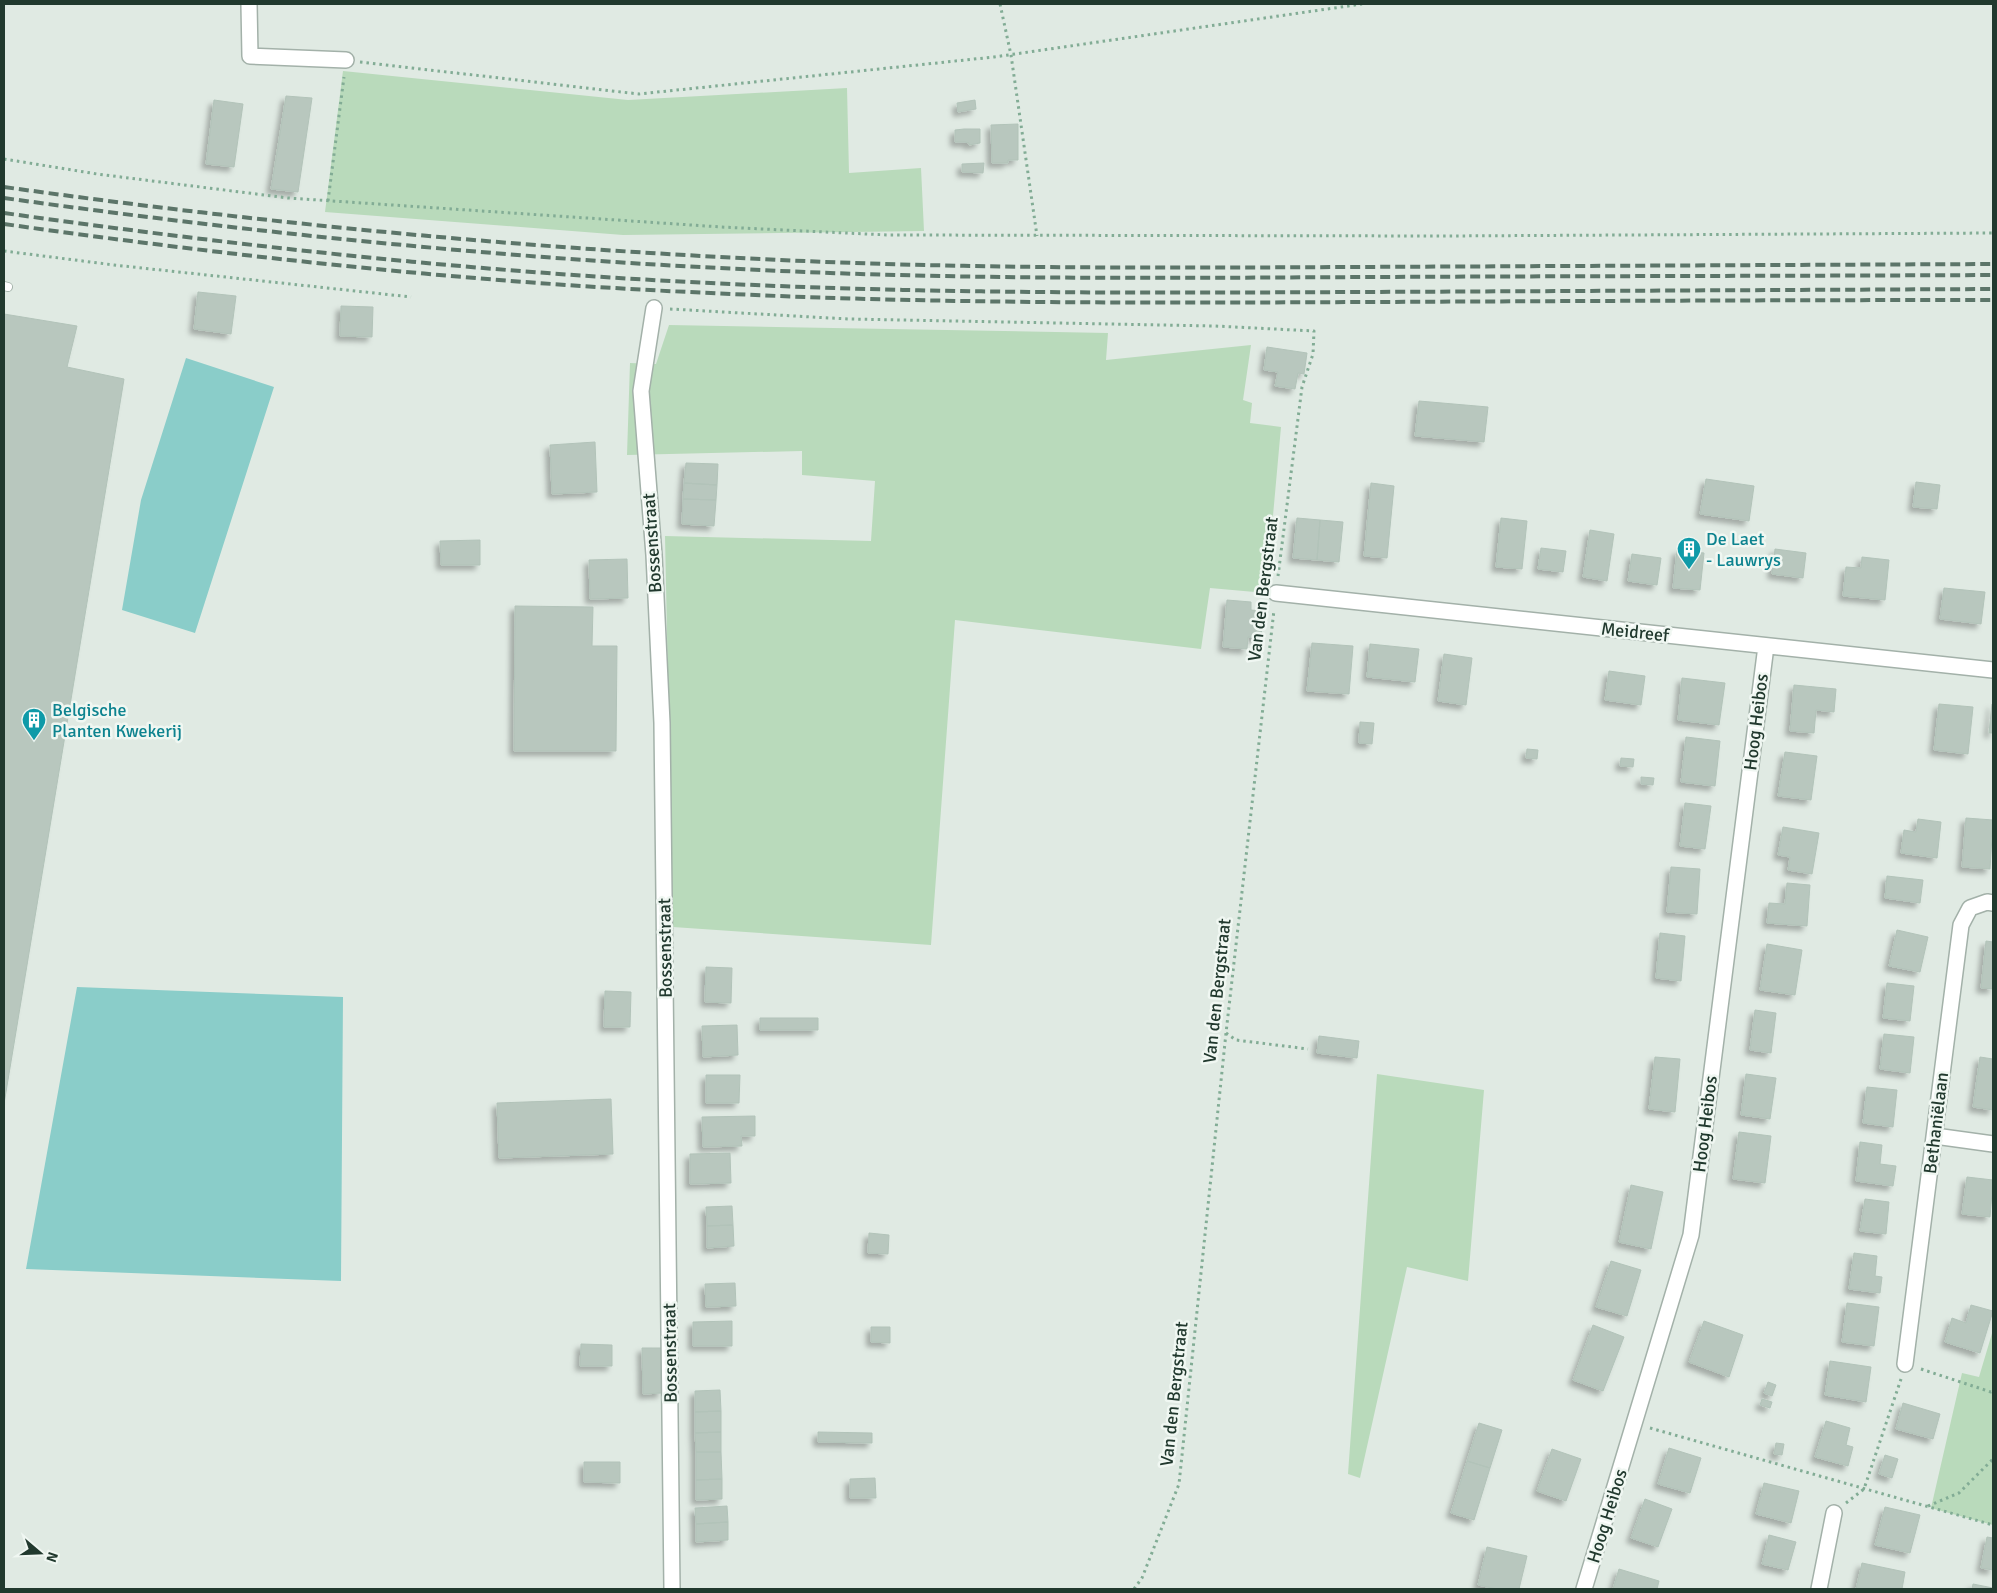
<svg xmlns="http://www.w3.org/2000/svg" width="1997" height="1593" font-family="Signika,sans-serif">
<defs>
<filter id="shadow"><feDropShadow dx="-4.5" dy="4.5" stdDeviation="2.5" flood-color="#0004"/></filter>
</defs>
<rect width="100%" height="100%" fill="#e0eae3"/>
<path fill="#b9dabb" d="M343 71 628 100 847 88 849 173 921 168 924 231 623 235 325 212Z
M669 325 1108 333 1106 360 1251 345 1243 400 1252 403 1250 423 1281 427 1266 593 1210 588 1201 649 955 620 931 945 673 927 665 536 871 541 875 481 802 475V451L627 455 630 363 656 364Z
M1377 1074 1484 1090 1468 1281 1407 1267 1360 1478 1348 1474Z
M1993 1330V1525L1931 1508 1962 1373 1979 1377Z"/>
<path fill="#8acdc9" d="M186 358 274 387 195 633 122 610 141 500Z
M77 987 343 997 341 1281 26 1269Z"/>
<path fill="#b8c7be" stroke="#b2c3b9" filter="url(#shadow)" d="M286 96 312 98 298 192 271 189Z
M214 100 243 104 234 167 206 164Z
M975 100 976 109 958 112 957 103Z
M1018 124V160H1008V163H992L991 125Z
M964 129H980V143L969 145V143L965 142H955V130Z
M984 163 983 173 962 172V164Z
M198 292 236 296 231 334 194 329Z
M341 306 373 307 372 337 340 336Z
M4 314 77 326 67 367 124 379 4 1104Z
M1267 347 1307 353 1304 374 1298 373 1295 389 1275 386 1278 372 1264 370Z
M1419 401 1488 407 1484 442 1415 436Z
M595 442 597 492 552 494 550 445Z
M686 463 718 464 717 485 684 483Z
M1706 479 1754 486 1749 521 1700 514Z
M1916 482 1940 485 1937 509 1913 507Z
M684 483 717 485 716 500 683 499Z
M1371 483 1394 486 1387 558 1364 556Z
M683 499 716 500 714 526 682 524Z
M1297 518 1320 520 1317 560 1293 558Z
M1501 518 1527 521 1522 569 1496 567Z
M1320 520 1343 522 1339 562 1317 560Z
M1590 530 1614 534 1607 581 1583 577Z
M480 540V565H441L440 541Z
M1541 548 1566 551 1563 572 1538 569Z
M1775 549 1806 553 1803 578 1772 574Z
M1677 550 1704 553 1700 590 1673 588Z
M1632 554 1661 558 1657 585 1628 581Z
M1862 557 1889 560 1885 600 1843 596 1846 567 1861 568Z
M627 559 628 598 590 599 589 560Z
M1944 588 1985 592 1981 624 1940 619Z
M1227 600 1251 602V610L1263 611 1261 638 1248 637 1247 649 1223 647Z
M515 606 593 607 592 646H617L616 751H514Z
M1312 643 1353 646 1349 694 1307 691Z
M1370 644 1419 649 1415 682 1367 677Z
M1444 654 1472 658 1466 705 1438 701Z
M1609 671 1645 676 1641 705 1605 700Z
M1682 678 1725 683 1719 725 1678 720Z
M1794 685 1836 689 1834 712 1816 710 1814 733 1790 731Z
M1939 704 1973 707 1968 754 1934 750Z
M1992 704H1993V733H1989Z
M1360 722 1374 723 1372 744 1359 743Z
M1686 737 1720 741 1715 786 1681 782Z
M1527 749 1538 750 1537 759 1526 758Z
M1785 752 1817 756 1811 800 1778 796Z
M1621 758 1634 759 1633 767 1620 766Z
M1641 777 1654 778 1653 785 1641 784Z
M1685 803 1711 806 1705 849 1680 846Z
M1966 818 1993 820 1990 869 1962 867Z
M1918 819 1941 822 1937 858 1901 853 1904 830 1916 832Z
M1783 827 1819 833 1812 874 1788 870 1790 857 1778 855Z
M1671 867 1700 869 1697 914 1667 912Z
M1887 876 1923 880 1920 903 1885 898Z
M1787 883 1810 885 1807 926 1767 923 1769 903 1785 904Z
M1897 930 1928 937 1920 972 1889 966Z
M1660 933 1685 936 1681 981 1656 978Z
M1986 941 1993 942V989L1981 988Z
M1767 944 1802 950 1795 995 1760 990Z
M706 967 732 968 731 1003 705 1002Z
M1887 983 1914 986 1910 1021 1883 1018Z
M605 991 631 992 630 1027H604Z
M1755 1010 1776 1013 1771 1053 1750 1050Z
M760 1018H818V1030H760Z
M737 1025 738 1055 703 1057 702 1026Z
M1884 1034 1914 1037 1910 1073 1880 1069Z
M1319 1036 1359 1041 1357 1058 1317 1053Z
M1655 1057 1680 1059 1675 1112 1649 1109Z
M1980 1057 1993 1059V1110L1973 1107Z
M1746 1074 1776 1078 1770 1119 1741 1115Z
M706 1075H740L739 1103H706Z
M1867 1087 1897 1090 1893 1127 1863 1123Z
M611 1099 613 1154 499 1158 497 1103Z
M755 1116V1136H741L742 1146 703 1147 702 1117Z
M1739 1132 1771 1136 1765 1183 1733 1179Z
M1860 1142 1882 1145 1880 1164 1896 1166 1893 1186 1856 1181Z
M730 1153 731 1183 690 1184V1154Z
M1967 1177 1993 1180 1990 1217 1962 1214Z
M1631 1185 1663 1192 1651 1249 1619 1242Z
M1865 1199 1889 1202 1886 1234 1860 1231Z
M732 1206 733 1225 707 1226 706 1207Z
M733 1225 734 1246 707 1248V1226Z
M869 1233 889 1235 888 1254 868 1253Z
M1854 1253 1877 1256 1875 1276 1882 1277 1880 1293 1849 1289Z
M1611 1261 1641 1270 1627 1316 1596 1307Z
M735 1283 736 1306 706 1307 705 1284Z
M1847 1303 1879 1307 1874 1346 1842 1342Z
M1971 1305 1993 1311 1980 1353 1945 1342 1952 1318 1966 1323Z
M732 1321V1346H693V1322Z
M1704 1321 1743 1335 1729 1377 1689 1362Z
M1593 1325 1624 1337 1603 1391 1573 1380Z
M871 1327H890V1343L871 1342Z
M581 1344 612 1345V1366H580Z
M642 1348H661L662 1393 643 1394Z
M1830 1361 1871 1367 1866 1402 1825 1395Z
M1768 1382 1776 1385 1772 1396 1764 1393Z
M720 1390 721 1411 695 1412V1391Z
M1762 1399 1772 1402 1770 1408 1760 1405Z
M1903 1403 1940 1414 1933 1439 1896 1429Z
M721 1411V1432L695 1433V1412Z
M1826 1421 1850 1428 1846 1445 1853 1447 1848 1466 1815 1457Z
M1479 1423 1502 1430 1490 1468 1467 1461Z
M721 1432V1452H696L695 1433Z
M818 1432 872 1433V1443L818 1442Z
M1776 1443 1784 1444 1782 1455 1774 1454Z
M1669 1448 1701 1458 1690 1493 1658 1484Z
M1552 1449 1581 1459 1566 1501 1537 1491Z
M696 1452H721L722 1479 696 1480Z
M1885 1455 1898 1459 1892 1478 1879 1474Z
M1467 1461 1490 1468 1474 1520 1451 1513Z
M584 1462H620V1483L584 1482Z
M875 1478 876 1498H850V1479Z
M722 1479V1499L696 1500V1480Z
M1764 1483 1799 1491 1791 1523 1756 1514Z
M1645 1499 1672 1509 1658 1547 1631 1538Z
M727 1506 728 1522 696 1524 695 1508Z
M1885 1507 1920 1515 1910 1553 1875 1545Z
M728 1522V1540L696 1542V1524Z
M1769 1535 1796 1542 1788 1570 1762 1564Z
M1987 1537 1993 1538V1570L1981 1568Z
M1487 1547 1527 1556 1519 1589H1497L1478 1585Z
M1862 1563 1905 1572 1902 1589H1856Z
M1619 1569 1659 1581 1657 1589H1613Z
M1973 1584 1993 1588V1589H1972Z"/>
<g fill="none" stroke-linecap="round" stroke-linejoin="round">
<defs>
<path id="lane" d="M4 286 8 287"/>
<path id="street" d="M249 4 250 56 346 60
M654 308 641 391 654 555 662 723 672 1589
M1276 593 1993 670
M1935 1136 1993 1144
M1905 1364 1961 925 1970 908 1987 902 1993 903
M1584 1589 1691 1235 1766 646
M1819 1589 1834 1513"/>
</defs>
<use href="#lane" stroke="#a3b1a9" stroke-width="10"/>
<use href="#street" stroke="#a3b1a9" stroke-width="18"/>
<path stroke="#82ac95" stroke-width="3" stroke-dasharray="2.5 4" stroke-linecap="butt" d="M1000 4 1011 55 1037 236
M360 62 639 94 994 57 1362 4
M4 159 97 174 288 198 721 227 888 235 1445 236 1993 233
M328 201 344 77
M4 251 114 265 411 297
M670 309 848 319 1215 326 1314 331 1313 354 1302 387 1278 576
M1226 1033 1236 1040 1308 1049
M1921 1369 1991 1392 1993 1391
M1650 1428 1993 1525
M1846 1503 1864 1489 1901 1379
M1928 1506 1959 1493 1993 1459
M1134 1589 1142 1578 1179 1484 1226 1033 1274 610"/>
<use href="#lane" stroke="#fff" stroke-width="8"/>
<use href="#street" stroke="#fff" stroke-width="15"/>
<path stroke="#5c7569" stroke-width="4" stroke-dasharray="10 5" stroke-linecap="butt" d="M4 187C255 222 507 247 761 259 958 269 1155 268 1352 267 1566 266 1780 265 1993 264
M4 198C255 233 508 259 761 270 965 280 1169 278 1372 277 1579 276 1786 276 1993 275
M4 213C239 246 474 272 711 283 928 294 1145 293 1362 292 1573 291 1783 290 1993 289
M4 224C239 257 474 283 711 293 932 304 1152 303 1372 302 1579 301 1786 300 1993 300"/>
</g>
<defs>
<symbol id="building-pin" viewBox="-11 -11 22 30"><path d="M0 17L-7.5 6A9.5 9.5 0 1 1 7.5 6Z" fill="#0f9aa8" stroke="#f0f7f2"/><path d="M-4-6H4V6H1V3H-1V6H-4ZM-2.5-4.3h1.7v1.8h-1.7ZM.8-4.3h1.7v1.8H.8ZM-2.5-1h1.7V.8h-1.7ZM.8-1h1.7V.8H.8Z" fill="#fff"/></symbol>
</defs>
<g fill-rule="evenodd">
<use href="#building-pin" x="1675" y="535" width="28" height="38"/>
<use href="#building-pin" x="20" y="706" width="28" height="38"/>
</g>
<g text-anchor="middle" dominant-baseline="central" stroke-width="5" stroke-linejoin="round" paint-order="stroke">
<g font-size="18" fill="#0d838f" stroke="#f0f7f2" text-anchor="start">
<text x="1706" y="539">De Laet<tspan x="1706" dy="21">- Lauwrys</tspan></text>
<text x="52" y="710">Belgische<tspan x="52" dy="21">Planten Kwekerij</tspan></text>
</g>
<g font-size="18" fill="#21392e" stroke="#f0f7f2">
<text transform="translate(652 543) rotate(-94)">Bossenstraat</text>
<text transform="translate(1263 589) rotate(-83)">Van den Bergstraat</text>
<text transform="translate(1635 632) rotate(6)">Meidreef</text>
<text transform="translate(1756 722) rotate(-83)">Hoog Heibos</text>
<text transform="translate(665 948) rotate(-91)">Bossenstraat</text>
<text transform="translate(1217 991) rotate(-84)">Van den Bergstraat</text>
<text transform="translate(1936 1123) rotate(-83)">Bethaniëlaan</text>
<text transform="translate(1705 1124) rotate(-83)">Hoog Heibos</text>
<text transform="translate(670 1353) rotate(-91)">Bossenstraat</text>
<text transform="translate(1174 1394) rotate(-84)">Van den Bergstraat</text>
<text transform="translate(1607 1516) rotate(-73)">Hoog Heibos</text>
</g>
</g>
<rect width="1997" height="1593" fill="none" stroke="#21392e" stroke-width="10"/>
<g transform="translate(40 1553) rotate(109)" stroke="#f0f7f2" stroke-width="4" paint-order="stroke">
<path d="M0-4L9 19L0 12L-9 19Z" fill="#21392e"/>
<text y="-8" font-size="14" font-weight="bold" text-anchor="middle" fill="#21392e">N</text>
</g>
</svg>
